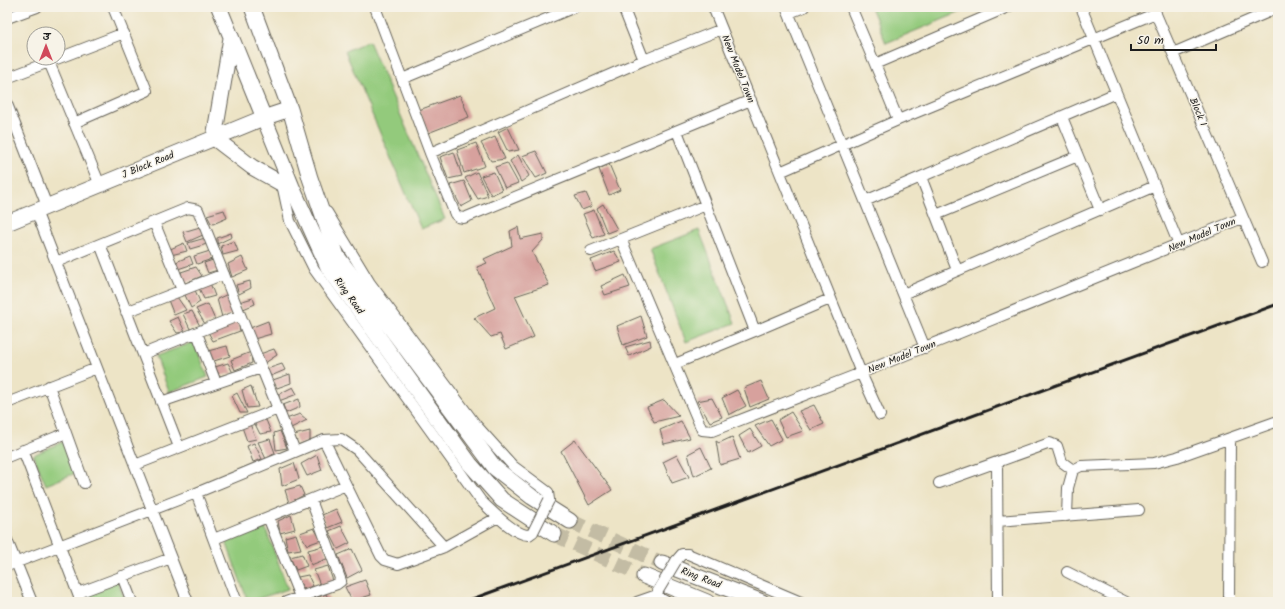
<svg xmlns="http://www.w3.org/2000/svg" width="1285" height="609" font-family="Kalam,'Playpen Sans Deva',sans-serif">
<rect width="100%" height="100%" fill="#f7f3e8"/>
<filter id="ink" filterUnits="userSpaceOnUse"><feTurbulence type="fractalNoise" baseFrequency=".025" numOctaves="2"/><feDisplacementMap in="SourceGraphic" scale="8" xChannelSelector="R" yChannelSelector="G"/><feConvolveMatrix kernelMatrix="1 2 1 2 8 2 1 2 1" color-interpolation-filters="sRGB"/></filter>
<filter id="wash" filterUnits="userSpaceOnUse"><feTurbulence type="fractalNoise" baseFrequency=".012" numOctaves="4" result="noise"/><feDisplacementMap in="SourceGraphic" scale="16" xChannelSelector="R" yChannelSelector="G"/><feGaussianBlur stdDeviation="0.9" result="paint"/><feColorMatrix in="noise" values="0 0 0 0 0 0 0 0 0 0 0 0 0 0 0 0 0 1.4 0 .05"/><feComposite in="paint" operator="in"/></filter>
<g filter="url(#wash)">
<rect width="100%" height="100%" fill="#ede4c6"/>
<path fill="#93ca7c" stroke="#58734c" d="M871 7H973L886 43Z
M369 41 445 219 421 229 345 51Z
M699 230 735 323 686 342 650 249Z
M194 342 208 377 169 392 156 356Z
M65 441 78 472 46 485 33 455Z
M264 524 288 589 248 602 225 539Z
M117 580 126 602H92L88 593Z"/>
<g id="blocks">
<path fill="#d7a19d" d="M460 95 469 117 428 133 419 110Z
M508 127 519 150 508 152 498 132Z
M495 137 505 159 491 161 481 143Z
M476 143 485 166 464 173 457 150Z
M536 151 547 173 536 178 522 156Z
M454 152 462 176 448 179 440 157Z
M518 155 529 176 521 182 510 161Z
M507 163 518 183 505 188 495 167Z
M609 164 620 190 609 195 599 169Z
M477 172 488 196 478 199 465 178Z
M494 172 502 190 491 195 481 176Z
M464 181 472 201 461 207 450 185Z
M586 193 592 206 582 210 575 196Z
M603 204 617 229 607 233 597 208Z
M224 210 227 218 213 224 211 223 207 215Z
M594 210 604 234 593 238 583 214Z
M200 227 203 235 187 242 183 232Z
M518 227 520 239 543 234V240L532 252 549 285 515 296 534 337 506 349 500 334 491 337 474 318 495 308 477 267 487 263 484 259 512 246 510 231Z
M231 233 232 237 217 244V238Z
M205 238 207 244 190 249 188 243Z
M234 241 238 251 223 255 221 246Z
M184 243 187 251 171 255 168 250Z
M210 251 212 259 197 264 194 256Z
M614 251 621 262 595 271 591 260Z
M190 256 193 264 178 269 176 262Z
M242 257 248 270 232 277 228 264Z
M213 260 218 270 208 273 204 263Z
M196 267 202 276 183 284 181 272Z
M625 275 630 287 605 295 601 286Z
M250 281 251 288 239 294 236 285Z
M210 283 215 296 204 299 199 288Z
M195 290 200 302 191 308 185 295Z
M228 294 234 313 222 317 217 299Z
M177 297 186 310 174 315 168 300Z
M253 298 255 304 241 310 239 302Z
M208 304 215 320 205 324 196 309Z
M192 311 200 326 190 329 183 314Z
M641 316 647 336 623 345 617 326Z
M178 317 185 332 177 333 169 321Z
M238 321 240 331 213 341 208 332Z
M268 321 271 334 254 339 250 328Z
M650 340 651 346 629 356 625 347Z
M227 346 230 356 214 361 208 351Z
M274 349 277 355 265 363 260 354Z
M251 352 252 363 235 370 231 360Z
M228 363 233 373 220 376 215 367Z
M282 364 285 370 271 376 267 369Z
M290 374 291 383 277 388 273 380Z
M761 381 769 399 750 407 744 388Z
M251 386 258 407 247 408 242 390Z
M293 387 297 394 279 401V394Z
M737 390 746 406 729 415 722 398Z
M237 393 247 413H240L232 396Z
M712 398 722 417 710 422 697 401Z
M299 399 300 407 286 413 283 405Z
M664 400 679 416 654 422 647 407Z
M814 405 824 424 811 430 799 411Z
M791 412 803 431 786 437 778 420Z
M300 414 307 420 291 428 286 419Z
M771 419 782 439 769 446 755 426Z
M266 420 271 432 260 434 254 422Z
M681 421 690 438 664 444 660 430Z
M250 424 256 439 247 441 242 427Z
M750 429 761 446 748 453 739 436Z
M280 431 287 448 276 450 274 433Z
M310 431V440L298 445 294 435Z
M732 437 740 459 720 465 716 441 719 443Z
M270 439 275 453 266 459 258 442Z
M575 440 612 490 589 505 561 451Z
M254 443 262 459 253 462 247 446Z
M701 447 711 468 694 476 688 454Z
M317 455 322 470 307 476 301 464Z
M677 455 689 477 672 483 663 462Z
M294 463 299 479 282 486 280 469Z
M300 486 304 495 289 503 285 490Z
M336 509 342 522 327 528 322 515Z
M291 515 295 529 280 533 278 521Z
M341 526 350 543 338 549 329 531Z
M314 528 321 540 307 545 300 533Z
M296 534 301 549 288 551 285 537Z
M323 546 329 558 311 565 308 550Z
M352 549 362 570 347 578 338 555Z
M302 554 307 566 296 570 290 557Z
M328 566 333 581 320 585 314 570Z
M308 575 313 586 303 589 298 577Z
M365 580 371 595 352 601 345 587Z
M326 594 330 602 309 601Z"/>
</g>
</g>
<g filter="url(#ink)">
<use href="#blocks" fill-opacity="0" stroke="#656258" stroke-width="1"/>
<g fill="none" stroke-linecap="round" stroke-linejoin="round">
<path stroke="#c3bca4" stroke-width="15" stroke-dasharray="15 8" stroke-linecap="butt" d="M570 521 662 563
M554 534 644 576"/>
<defs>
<path id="street" d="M375 7 430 153 644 60
M623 7 644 60 722 29
M713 7 861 373 1242 218
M786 7 925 348
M851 7 875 64
M1008 7 875 64 898 120 1156 13
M1081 7 1179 245
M1153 7 1262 262
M789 13 804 7
M7 18 37 7
M1173 53 1278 8
M49 62 100 185
M7 78 124 33
M402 79 575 7
M7 104 47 206
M1062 117 1100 210
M74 123 147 91 113 7
M677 131 755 331 830 299
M430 153 455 214 458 217 464 218 751 100
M780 172 898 120
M921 177 957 270
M282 184 290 221 314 269 481 501C491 510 515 536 529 535L533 532
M865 201 1116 93
M36 211 188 602
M327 212 370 283 476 425 513 466 548 492 549 500
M936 215 1078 156
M154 222 182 290
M621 239 702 430 712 431 861 373 880 415
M100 244 179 447
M591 251 706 205
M56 262 188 208 198 210 295 451
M903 294 1155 186
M126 312 224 274
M197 333 216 383
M143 354 240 315
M675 364 755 331
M49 386 84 483
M161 402 261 368
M7 403 97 368
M324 440 381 556 385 560 398 564 444 547 498 517
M23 450 81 602
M7 457 66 433
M997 462 998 602
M135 465 278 409
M939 483 1050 443 1057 446 1062 462 1073 470
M196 493 237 602
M1067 516 1068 488 1073 470 1081 466 1154 463 1177 457 1278 421
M268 517 300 597
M998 521 1139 510
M214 539 346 485
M7 540 32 602
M676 561 682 554H688L801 602
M7 566 196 493 324 440 341 439 357 450 444 547
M1067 572 1126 602
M122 576 132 602
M658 591V597L667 602
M78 593 171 558
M286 602 337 584 341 581 311 500
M637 602 657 595
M1229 602 1230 438"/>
<path id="secondary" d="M219 7 292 187 328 267 470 464 502 500 554 534
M252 7 290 109 310 178 337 256 495 468 532 497 570 521
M231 38 214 138 252 167 293 190
M7 223 263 118 290 109
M662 563 762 602
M644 576 707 602"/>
</defs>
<use href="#street" stroke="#656258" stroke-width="12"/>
<use href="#secondary" stroke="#656258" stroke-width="17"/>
<use href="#street" stroke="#fff" stroke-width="10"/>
<use href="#secondary" stroke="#fff" stroke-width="15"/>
<path stroke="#1c1c1c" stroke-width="3" d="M464 602 1278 304"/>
<defs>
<path id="street-bridge" d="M533 532 549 500
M658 591 676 561"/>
</defs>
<use href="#street-bridge" stroke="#656258" stroke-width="12" stroke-linecap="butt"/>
<use href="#street-bridge" stroke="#fff" stroke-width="10"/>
</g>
</g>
<g text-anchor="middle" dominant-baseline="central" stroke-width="3" stroke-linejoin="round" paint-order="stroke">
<g font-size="10" fill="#1c1c1c" stroke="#f7f3e8">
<text transform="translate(738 69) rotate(68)">New Model Town</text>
<text transform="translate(1198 112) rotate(67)">Block I</text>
<text transform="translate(148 165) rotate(-22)">J Block Road</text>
<text transform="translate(1202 235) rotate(-23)">New Model Town</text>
<text transform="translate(349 296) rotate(54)">Ring Road</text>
<text transform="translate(902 357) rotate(-22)">New Model Town</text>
<text transform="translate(701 578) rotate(21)">Ring Road</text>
</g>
</g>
<rect width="1285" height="609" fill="none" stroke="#f7f3e8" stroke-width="24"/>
<g transform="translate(46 46)"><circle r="19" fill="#f7f3e8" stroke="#9f9d96"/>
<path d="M0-3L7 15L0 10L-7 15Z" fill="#d1495b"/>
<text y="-6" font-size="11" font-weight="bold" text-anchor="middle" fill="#1c1c1c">उ</text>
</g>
<path d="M1131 44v6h85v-6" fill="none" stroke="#1c1c1c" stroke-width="2"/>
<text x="1137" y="44" font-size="12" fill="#1c1c1c" stroke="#f7f3e8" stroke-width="3" paint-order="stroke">50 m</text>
</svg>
